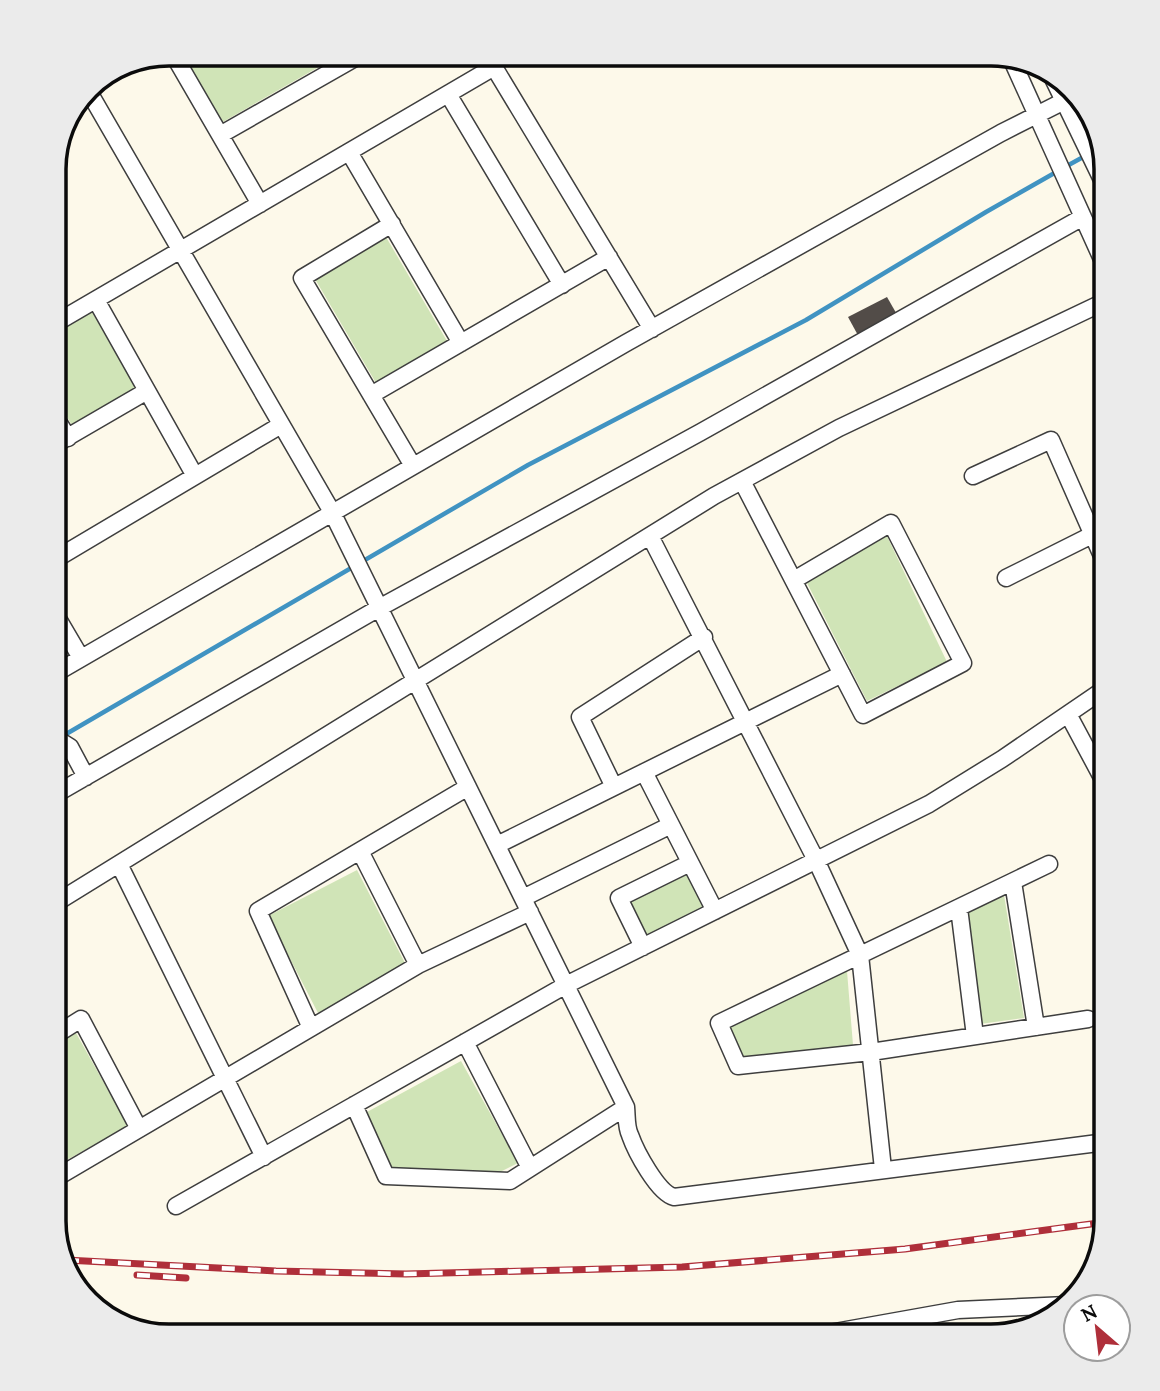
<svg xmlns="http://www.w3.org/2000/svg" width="1160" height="1391" font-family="Lora,serif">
<rect width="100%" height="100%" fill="#fdf9ea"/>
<path fill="#d0e4b7" d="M198 54H328L331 60 221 123 186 61Z
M386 237 447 341 376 383 315 279Z
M92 312 136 389 73 427 54 395V335Z
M886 534 947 662 867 701 806 581Z
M357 870 407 967 318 1013 268 916Z
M687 871 705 908 646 937 628 900Z
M1004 895 1024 1018 980 1024 968 911Z
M847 971 853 1045 741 1061 727 1027Z
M76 1033 128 1126 54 1167V1046Z
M461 1061 518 1163 496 1174 392 1168 367 1112Z"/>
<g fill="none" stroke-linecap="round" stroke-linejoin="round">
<path stroke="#4093c2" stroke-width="4.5" d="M1065 167 1085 156
M61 737 528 465 806 320 986 212 1058 171"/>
</g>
<path fill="#524c48" d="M887 297 899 318 860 339 848 317Z"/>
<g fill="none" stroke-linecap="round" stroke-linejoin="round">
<defs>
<path id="minor" d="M173 54 260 204
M1011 58 1106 268
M1049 70 1106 188
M89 92 332 512 626 1107C627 1117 626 1127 630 1135 636 1152 658 1193 674 1197L1106 1142
M448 94 562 285
M220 135 362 54
M349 152 461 343
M392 224 302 278 413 466
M96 300 195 476
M54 324 494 67 652 329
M371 395 609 257
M54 415 68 438
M54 445 147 391
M973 476 1051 440 1106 565
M742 481 863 715 963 663 891 523 794 580
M650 536 816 860 860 955 883 1169
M54 560 281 425
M1006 578 1092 535
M54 612 81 658
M54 674 626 343 1001 133 1076 95
M1068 714 1106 785
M54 737 70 747 86 777
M644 772 715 911
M614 787 580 717 704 637
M54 795 379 608 701 432 1083 217
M497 845 842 674
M360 851 418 965
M119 864 264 1157
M1049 864 719 1023 738 1066 871 1052 1088 1019
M1013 882 1036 1027
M523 898 671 825
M54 904 714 496 839 428 1106 301
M959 908 975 1036
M643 947 619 898 690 863
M311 1028 258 911 468 787
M54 1036 81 1019 139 1129
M465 1042 530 1168
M354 1105 386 1176 510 1181 626 1107
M54 1179 418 965 530 912
M176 1206 566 985 929 804 1002 759 1106 688
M807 1337 958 1310 1067 1305"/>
</defs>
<use href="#minor" stroke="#3e3e3e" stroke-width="19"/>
<use href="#minor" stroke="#fff" stroke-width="16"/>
<defs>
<path id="rail" d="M66 1260 276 1271 406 1274 682 1267 905 1249 1106 1222
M137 1275 186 1278
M109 1318 199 1337"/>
</defs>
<use href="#rail" stroke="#af2f3a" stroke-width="7"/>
<use href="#rail" stroke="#fff" stroke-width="4.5" stroke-dasharray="13" stroke-linecap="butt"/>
</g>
<path d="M0 0H1160V1391H0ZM169 66H991A103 103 0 0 1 1094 169V1221A103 103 0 0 1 991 1324H169A103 103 0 0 1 66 1221V169A103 103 0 0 1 169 66Z" fill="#ebebeb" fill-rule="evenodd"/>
<path fill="none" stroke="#0b0b0b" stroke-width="3.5" d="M169 66H991A103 103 0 0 1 1094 169V1221A103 103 0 0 1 991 1324H169A103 103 0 0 1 66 1221V169A103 103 0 0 1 169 66Z"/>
<g transform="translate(1097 1328) rotate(332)"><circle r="33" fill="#ffffff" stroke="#9d9d9d" stroke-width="2"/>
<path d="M0-5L12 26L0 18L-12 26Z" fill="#af2f3a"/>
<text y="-10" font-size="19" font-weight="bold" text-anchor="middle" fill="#0b0b0b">N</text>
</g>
</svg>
